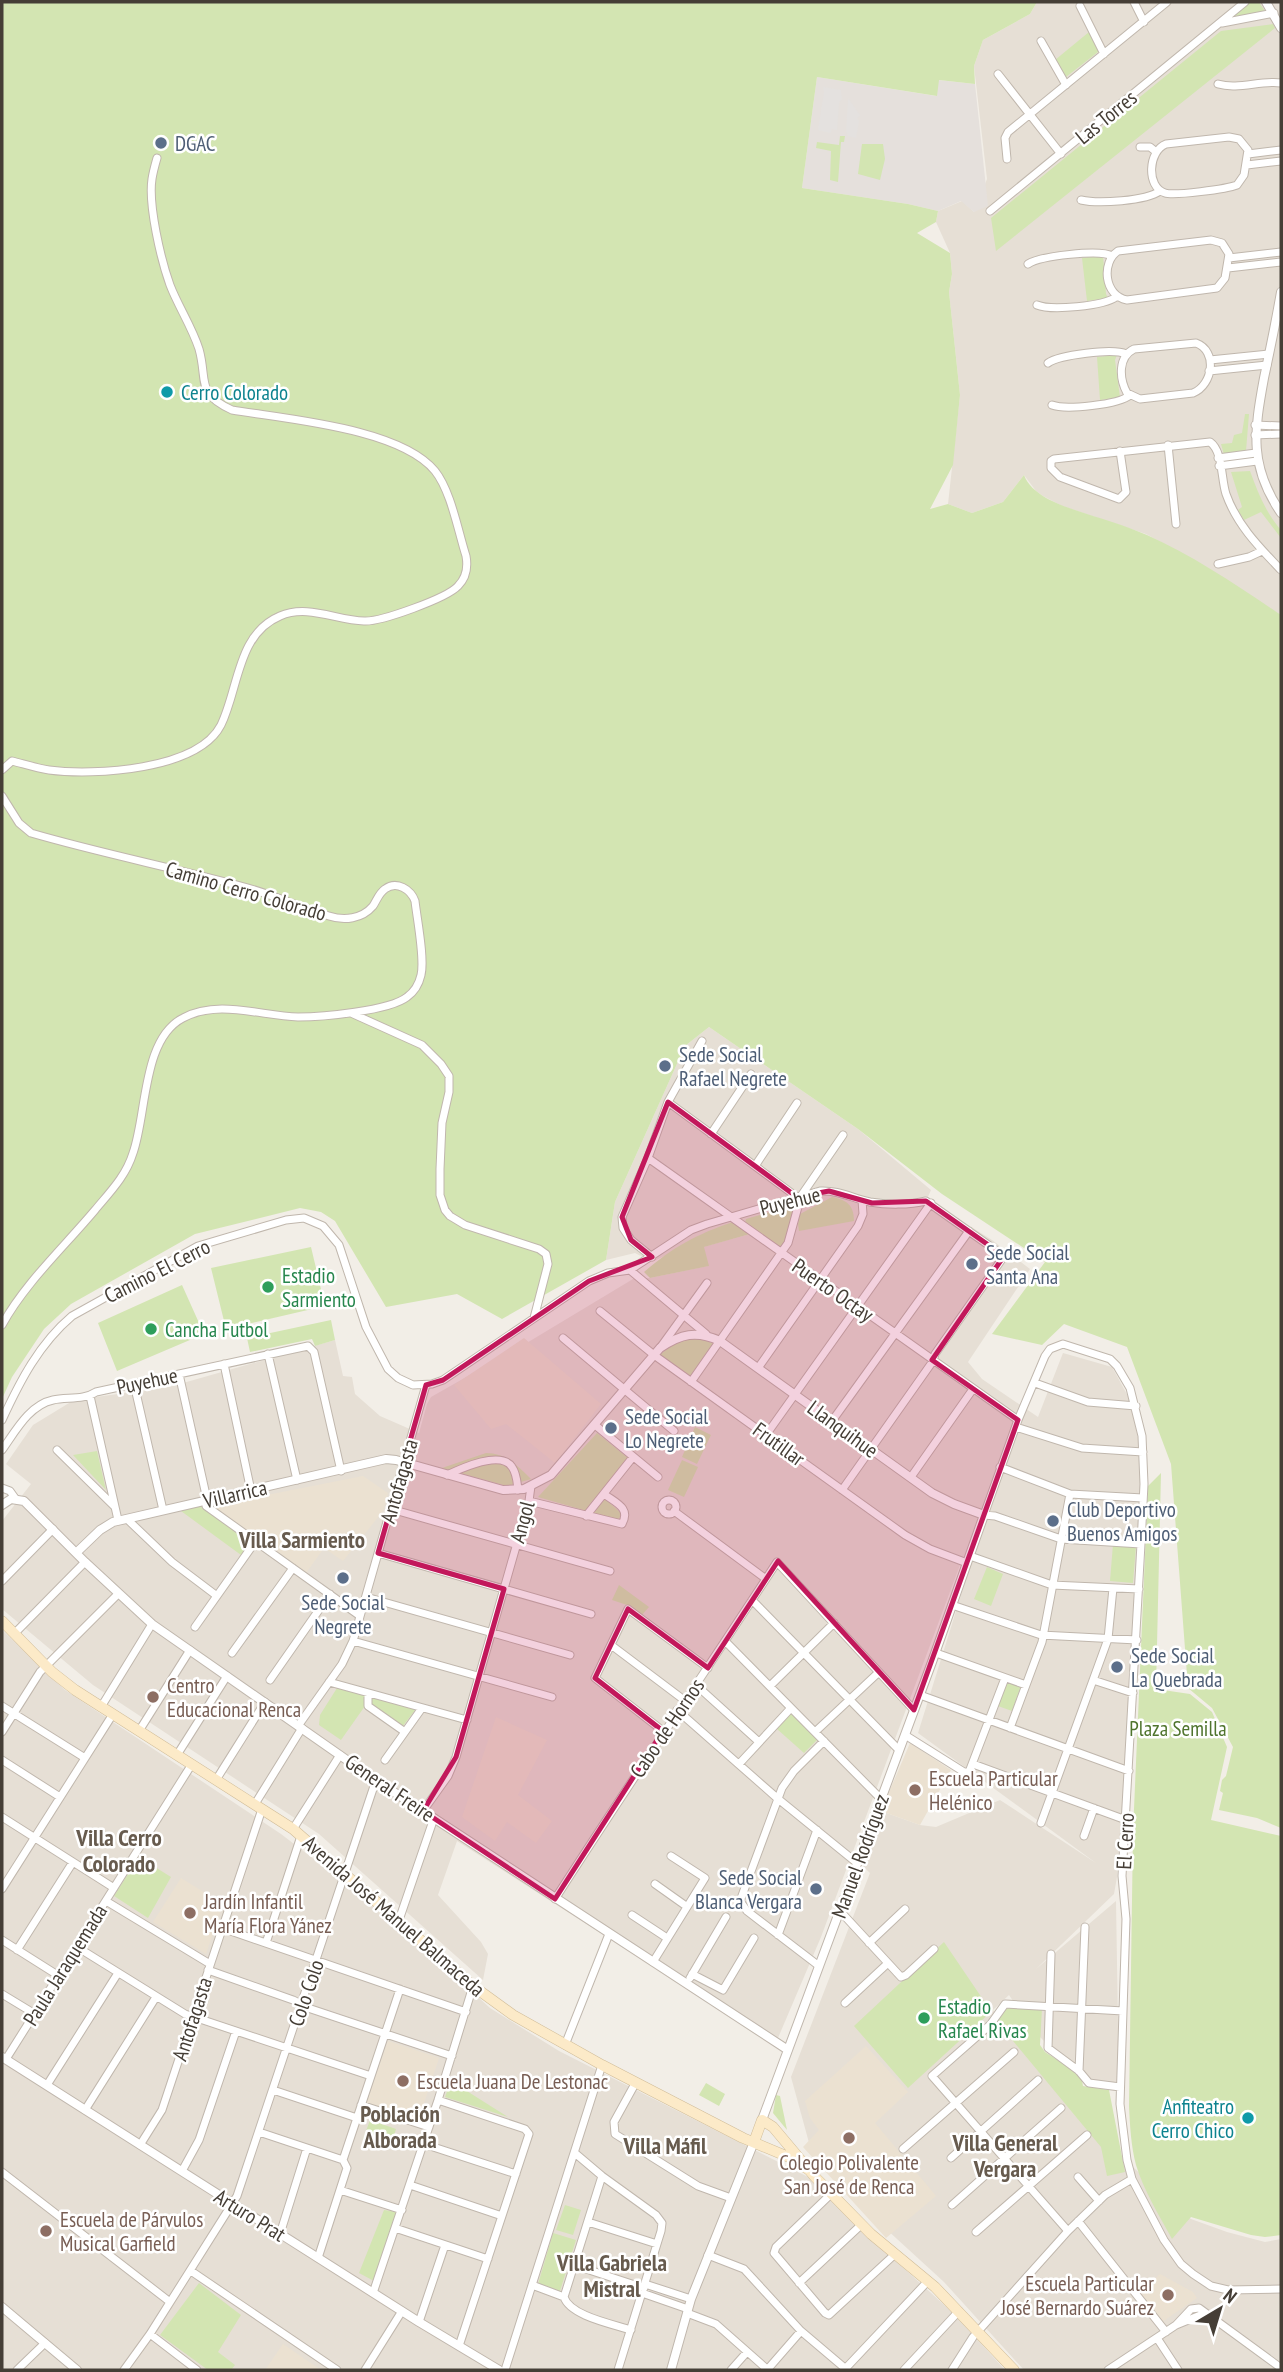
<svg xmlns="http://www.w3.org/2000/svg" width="1283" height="2372" font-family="'PT Sans Narrow',sans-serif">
<rect width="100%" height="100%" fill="#f2eee7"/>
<path fill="#e6dfd5" d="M1037 2H1281V615L1191 559 1146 534 1062 506 1043 496 1036 491 1024 475 1003 502 972 513 948 504 960 395 949 292 952 274 950 253 936 222 938 211 962 201 974 212 987 179 974 66 983 40 1030 14Z
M709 1027 858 1129 931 1190 927 1199 992 1240 1030 1269 968 1362 982 1379 1038 1417 1063 1353 1112 1367 1129 1398 1140 1446 1142 1481 1132 1672 1117 1877 1114 1894 1036 1969 1116 1901 1119 2085 1082 2079 1032 2029 1009 1995 993 2010 1007 2030 1105 2146 1124 2159 1191 2219 1227 2232 1265 2242 1281 2239V2370H1024L944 2282 873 2217 811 2150 791 2077 870 1873 863 1866 881 1811 920 1825 936 1827 1000 1800 1096 1863 918 1733 971 1563 923 1544 707 1397 918 1547 960 1565 821 1937 775 2045 457 1841 438 1895 481 1942 488 1954 483 1980 319 1834 93 1685 2 1609V1521L31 1484 6 1464 33 1425 74 1400 169 1387 335 1340 343 1376 352 1377 355 1394 380 1416 419 1433 427 1404 431 1397 530 1341 633 1279 650 1278 708 1266 703 1247 750 1234 798 1207 743 1226 708 1235 652 1262 635 1253 606 1260 615 1202 685 1046Z
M2 1630 65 1690 281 1834 395 1921 490 2008 559 2051 810 2178 853 2222 953 2313 1005 2370H2Z"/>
<path fill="#e5e0dc" d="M817 77 936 96 938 80 975 84 988 206 974 212 961 201 938 211 908 204 802 188Z"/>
<path fill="#ebe1d1" d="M524 1338 601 1404 555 1463 506 1424 491 1429 454 1385Z
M363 1476 388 1493 383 1511 343 1561 324 1548 306 1573 211 1506Z
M496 1717 547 1740 518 1795 552 1821 536 1843 507 1822 495 1841 462 1817Z
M910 1743 951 1770 920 1825 881 1811Z
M181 1878 223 1904 206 1954 153 1922Z
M388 2041 439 2058 418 2121 366 2104Z
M866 2046 908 2092 875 2123 936 2196 886 2238 803 2147 819 2130 810 2118 805 2101Z
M1160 2274 1193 2292 1197 2298 1162 2322 1139 2292Z
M283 2344 321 2370H265Z"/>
<path fill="#d3e5b2" d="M2 2H1037L1030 14 983 40 974 66 975 84 939 80 937 96 817 77 802 188 908 204 938 211 936 222 917 233 950 253 952 274 949 292 960 395 953 465 930 509 948 504 972 513 1003 502 1024 475C1031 494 1057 504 1075 510 1099 518 1124 525 1147 535 1194 556 1238 586 1281 615V1828L1257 1818 1219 1810 1223 1793 1220 1791 1222 1780 1226 1776 1233 1747 1212 1708 1188 1688 1171 1464 1127 1347 1064 1324 1042 1345 992 1334 1045 1262 942 1194 858 1129 709 1027 685 1046 615 1202 606 1260 502 1319 457 1294 386 1307 335 1221 321 1212 300 1208 195 1234 71 1304 44 1329 12 1377 2 1399Z
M1250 2H1259L1265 11 1235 17V13Z
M1273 24 1275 28 996 251 991 218 1221 31Z
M1089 32 1099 49 1098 52 1066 77 1055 60Z
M840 136H845L844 142H841L838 182 830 180 831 151 816 148 817 142 839 145Z
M862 144H883L885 159 880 180 858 174Z
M1103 255 1106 294 1108 298 1087 301 1082 258Z
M1117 355 1115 360 1120 397 1100 400 1097 357Z
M1245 414H1249L1246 451 1224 455 1221 444 1232 443 1234 435 1242 433Z
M1250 471C1258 493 1266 513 1281 530V538L1261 512 1244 520 1238 510 1242 507 1231 472Z
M832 1197C847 1200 854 1205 854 1221L799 1231 798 1224 800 1214Z
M790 1206 794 1210 787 1239 781 1246H777L745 1223 746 1219Z
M733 1222 750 1234 704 1247 709 1266 650 1278 644 1272C673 1247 697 1234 733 1222Z
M311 1247 325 1306 226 1329 211 1268Z
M182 1285 204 1334 117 1371 98 1323Z
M331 1320 335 1340 315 1346 312 1339 250 1352 247 1338Z
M697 1337 714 1344 690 1378 659 1355 683 1338Z
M695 1427 711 1435 697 1464 682 1457Z
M597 1433 628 1458 599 1493 622 1514 618 1520 538 1497Z
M97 1451 106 1490 73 1455Z
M486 1453C506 1453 518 1466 531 1479L507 1486 442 1468Z
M682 1460 698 1467 684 1497 668 1490Z
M1161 1473 1156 1689 1190 1694 1212 1712 1227 1747 1211 1820 1281 1836V2235L1265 2237 1251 2235 1191 2217 1172 2239C1159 2215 1144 2191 1136 2165 1131 2146 1130 2126 1129 2106L1133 1832 1148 1486Z
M201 1506 251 1541 241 1555 181 1511Z
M1113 1544 1136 1546 1133 1583 1110 1581Z
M987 1567 1003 1574 991 1606 974 1599Z
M619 1585 649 1607 641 1616 627 1605 612 1600Z
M1007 1681 1021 1686 1012 1711 998 1706Z
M337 1688 416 1709 399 1731 365 1706 341 1740 319 1725 320 1715Z
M791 1713 818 1739 804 1753 777 1729Z
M139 1857 171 1877 148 1918 114 1896Z
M944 1942 984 2001 993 2010 908 2088 854 2026Z
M1003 2006 1042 2008 1040 2045 1045 2052 1081 2075 1083 2086 1109 2090 1125 2172 1107 2176 1101 2147 1004 2030 997 2019Z
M451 2081 508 2117 445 2097Z
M706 2083 725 2094 719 2106 699 2095Z
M776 2095 780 2096 787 2130 773 2113Z
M370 2120 396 2129 390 2148 363 2139Z
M565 2205 581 2210 573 2235 556 2230Z
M384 2210 397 2212 374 2281 359 2273Z
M553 2233 576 2240 560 2291 538 2284Z
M199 2283 241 2315 218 2352 235 2365 231 2370H208L160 2335Z"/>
<path fill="#e4e1df" d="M823 87 841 90 842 99 839 103 837 130 832 129 830 133 818 130 824 92Z
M848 98 860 115 857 119 859 121 856 138 848 136 846 131Z"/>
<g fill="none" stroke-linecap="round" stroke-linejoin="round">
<defs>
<path id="minor" d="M1134 2 1144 22
M1080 6 1104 54
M1222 23 1274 13
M1041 41 1066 85
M998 74 1061 154
M1218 84C1238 90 1261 80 1281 83
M1229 137 1239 139 1248 150 1244 175 1237 185C1227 189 1174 196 1165 193 1146 187 1148 151 1166 144Z
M1140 147H1150L1155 151
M1248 154 1281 150
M1007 159 1005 138 1008 132 1167 2
M1247 165 1281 161
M1081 200C1098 204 1146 201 1160 191
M990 211 1245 2
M1211 240 1222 243 1229 254 1225 278 1217 288 1127 300C1104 296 1101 262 1118 251Z
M1229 258 1281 252
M1028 264C1040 256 1100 249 1112 256
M1228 268 1281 262
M1037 305C1051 311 1104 306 1116 297
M1196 343C1218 351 1213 385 1193 393L1140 399 1127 393C1119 378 1118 357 1134 349Z
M1210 360 1269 354
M1048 363C1059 355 1113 348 1126 354
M1209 371 1267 365
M1052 405C1065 410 1119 405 1130 395
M1255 425 1281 426
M1255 435 1281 434
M1168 445 1176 524
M1120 451 1126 492 1119 499 1060 477 1051 468V461L1054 459 1210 442C1223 451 1221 479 1226 494 1237 525 1259 547 1281 570
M1218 458 1256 453
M1219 466 1257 461
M1218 564 1249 557 1262 551
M2 770 12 761C24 764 36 768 49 770 94 776 198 770 221 725 239 688 237 634 280 616 307 604 336 620 364 621 381 622 447 598 458 586 466 578 468 567 466 556 458 531 451 491 435 471 400 428 285 419 232 410 195 393 208 381 199 349 192 327 178 306 170 285 161 260 148 205 152 179 153 172 155 165 157 158
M2 796 19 823 31 833C103 854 176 868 248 888 276 896 302 908 329 916 344 921 362 919 373 906 377 900 379 893 385 889 397 880 411 890 415 901 417 919 425 959 421 975 419 984 414 992 407 997 389 1011 322 1017 298 1017 261 1016 218 999 183 1018 142 1039 147 1114 133 1153 126 1176 110 1192 95 1210 64 1247 25 1283 2 1325
M351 1013 422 1045 441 1064 449 1076V1092L442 1123 440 1169V1195L445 1210 450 1216 465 1225 539 1249 546 1254 548 1264 534 1318
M668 1102 797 1197
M711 1134 751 1074
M648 1158 1018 1420
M755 1166 797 1103
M652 1257 631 1240 623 1228 622 1217 648 1158 668 1102 702 1041
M630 1270 706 1334
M600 1311 654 1355 905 1535 930 1549 967 1563
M563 1338 674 1431
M660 1348 707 1283
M268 1354 297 1480
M224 1364 251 1491
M758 1368 858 1226 863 1214 862 1200
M179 1374 206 1495V1506L360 1616
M691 1382 788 1243 801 1196 843 1135
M1035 1383 1088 1402 1136 1406
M134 1384 163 1510
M90 1396 118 1520
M2 1420C20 1381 39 1344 72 1316L198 1246 286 1220 304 1218 323 1226 339 1245 366 1327 388 1369 398 1378 413 1385 432 1384 443 1380 589 1281 608 1273 630 1270 691 1230 707 1224 820 1191C838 1190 852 1198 870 1202 887 1205 909 1205 926 1201L1004 1256
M832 1421 969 1231
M595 1425 658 1477
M1016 1427 1082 1448 1143 1452
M766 1435 931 1203
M2 1450C15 1432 29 1405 53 1400 67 1397 84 1400 96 1392L308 1346 314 1352 341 1471
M57 1450 114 1506
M1000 1467 1070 1494 1143 1498
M447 1475C462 1468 501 1450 512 1467 517 1474 517 1482 518 1490
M911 1477 973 1389
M2 1488 10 1491 15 1498
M842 1490 933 1361 935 1354 1007 1252
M662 1507a7 7 0 1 1 14 0a7 7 0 1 1-14 0Z
M529 1501 622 1524C631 1508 616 1503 604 1494
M391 1509 610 1571
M674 1511 766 1579
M586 1516 633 1457
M127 1519 172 1562 217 1596
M1141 1544 1061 1539 995 1516 984 1515 1018 1420 1045 1356 1050 1349 1063 1344 1110 1359 1117 1366 1130 1388 1142 1436 1144 1484 1141 1544 1122 1876 1126 1919 1120 2104 1127 2160 1132 2179 1164 2240 1181 2264 1193 2274 1211 2286 1228 2290 1281 2289
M378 1553 591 1614
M970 1556 1052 1585 1139 1589
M2 1581 53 1529
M366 1597 570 1655
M752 1600 899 1750
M952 1605 1041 1635 1137 1640
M195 1627 255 1542
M14 1634 85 1562
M353 1641 552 1697
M725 1641 881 1799
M611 1645 684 1700
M232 1653 293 1568
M936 1653 1026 1685
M270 1680 330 1594
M1093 1680 1133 1693
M329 1682 467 1720
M696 1685 759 1742
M770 1686 834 1623
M368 1693V1706L405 1732
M920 1695 1129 1771
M2 1706 85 1758
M101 1707 152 1624
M677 1710 777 1798 857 1863
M298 1726 342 1664 353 1641 426 1385
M1010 1728 1042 1642 1070 1494
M139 1731 190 1650
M663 1731 595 1678 628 1609 708 1668
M2 1732 40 1672 118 1594
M815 1732 879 1672
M905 1735 964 1772H969L1005 1678
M177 1755 227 1676
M2 1760 60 1797
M385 1760 422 1708
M739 1764 791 1708
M973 1764 1126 1820
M216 1780 265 1702
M255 1804 302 1728
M423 1811 448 1776 456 1757 529 1501 531 1486
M2 1817 114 1888
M1041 1823 1108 1639 1113 1588
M293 1829 340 1755
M1084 1836 1094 1808
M655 1884 686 1906
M2 1889 113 1714
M555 1899C628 1785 704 1674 777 1562L914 1710
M106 1901 210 1964
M840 1911 901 1977 906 1975 934 1949
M632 1915 667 1938
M399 1920 434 1818
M222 1928 466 2012
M778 1935 817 1830
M2 1940 59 1976
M266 1943 301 1836
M869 1943 905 1909
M77 1947 185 2014 371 2076
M17 1950 73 1862
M1051 1954 1048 2048 1079 2071 1089 2083 1120 2087
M653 1962 705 1878 671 1856
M819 1966 747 1911 740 1901 782 1788 794 1771 824 1741
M208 1970 293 2000 311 2009 452 2056
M692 1974 723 1990 754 1938
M690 1978 726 1917
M2 1994 35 2014
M845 2003 887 1964
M565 2045 609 1934
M6 2059 192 1764
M1079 2071 1085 1927
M636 2082 614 2122 615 2134 698 2186 731 2198
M47 2085 118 1973
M273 2090 357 2118
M438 2100 525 2129 529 2134 459 2346
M361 2105 429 2127
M85 2110 156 1997
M259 2132 343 2160
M424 2144 516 2174
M140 2145 162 2110 262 1809
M903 2149 1014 2052
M576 2154 602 2176 656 2215 662 2223 661 2231 618 2370
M951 2158 1038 2080
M182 2171 199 2140 236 2031
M2 2172 170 2302
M1078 2177 1099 2201
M410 2185 502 2216
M340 2190 402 2210
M832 2193 776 2247 774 2253 825 2313 829 2315 894 2255
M952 2205 1061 2108
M1078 2221 1166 2332
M588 2222 657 2244
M395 2228 488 2259
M1068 2231 932 2076 990 2025 1005 2004 1123 2011
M976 2232 1087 2135
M280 2234 307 2148
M708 2255 744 2269 801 2331 847 2370
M318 2258 347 2168 343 2160 400 1989
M574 2265 644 2288
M191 2271 337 2370
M799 2283 861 2225
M645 2284 691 2299
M532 2285 564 2297C570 2316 613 2324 631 2330
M373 2293 438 2100 473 1986
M642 2293 688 2309
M564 2297 602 2176
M687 2313 716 2324 768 2370
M419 2322 445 2245
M1176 2325 1191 2309 1199 2308 1281 2368
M150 2334 197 2370
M1157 2338 1178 2370
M845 2369 928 2281
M17 2370 45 2343
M124 2370 150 2334 237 2196 376 1780
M365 2370 402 2311
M505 2370 602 2065
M731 2370 747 2352
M767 2370 801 2331
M904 2370 959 2311
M952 2370 973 2337 1068 2231 1105 2195 1132 2179
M1108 2370 1176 2325 1203 2314"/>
<path id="tertiary" d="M1266 2 1281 28
M1281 292C1276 321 1270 350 1264 378 1254 432 1249 466 1281 513
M2 1505 11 1499 24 1501 85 1562 152 1624 374 1779 788 2050
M76 1553 100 1530 113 1522 386 1459 396 1460 503 1490 524 1489 551 1475 660 1348C681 1334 696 1330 720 1341L932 1493 954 1504 984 1515 932 1662 762 2120
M2 2057 419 2322 499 2370
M2 2307 77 2370
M671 2370 691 2299 754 2142"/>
<path id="secondary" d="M2 1621 52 1672 75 1690 293 1829 473 1986 513 2015 602 2065 743 2138 791 2158 812 2172
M754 2142 762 2120 773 2127 815 2177 871 2234 935 2287 1014 2370"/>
</defs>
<use href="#minor" stroke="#c0b7ad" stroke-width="9"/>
<use href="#tertiary" stroke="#c0b7ad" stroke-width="10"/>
<use href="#secondary" stroke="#d0bc98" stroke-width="11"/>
<use href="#minor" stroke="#fff" stroke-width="7"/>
<use href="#tertiary" stroke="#fff" stroke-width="8"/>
<use href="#secondary" stroke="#fceac8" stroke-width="10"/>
</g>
<path fill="#c2185b" fill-opacity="0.2" stroke="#c2185b" stroke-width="5" stroke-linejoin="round" d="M668 1102 797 1197 829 1191 872 1203 926 1201 1004 1256 932 1360 1018 1420 914 1710 778 1561 708 1668 628 1609 595 1678 663 1731 555 1899 423 1811 456 1757 504 1589 378 1553 426 1385 443 1380 589 1281 652 1257 631 1240 622 1217Z"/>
<g fill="#5c6f8a" stroke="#fff" stroke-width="2.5">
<circle cx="161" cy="143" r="7"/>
<circle cx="665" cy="1066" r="7"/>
<circle cx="972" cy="1264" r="7"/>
<circle cx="611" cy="1428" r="7"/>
<circle cx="1053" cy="1521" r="7"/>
<circle cx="343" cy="1578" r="7"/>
<circle cx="1117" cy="1667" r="7"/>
<circle cx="816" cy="1889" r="7"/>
</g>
<g fill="#0f9aa8" stroke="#fff" stroke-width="2.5">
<circle cx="167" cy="392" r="7"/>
<circle cx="1248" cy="2118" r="7"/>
</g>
<g fill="#2e9e5b" stroke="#fff" stroke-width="2.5">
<circle cx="268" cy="1287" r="7"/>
<circle cx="151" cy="1329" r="7"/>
<circle cx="924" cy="2018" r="7"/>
</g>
<g fill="#8d6e63" stroke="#fff" stroke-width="2.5">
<circle cx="153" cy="1697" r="7"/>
<circle cx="915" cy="1790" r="7"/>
<circle cx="190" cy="1913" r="7"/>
<circle cx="403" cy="2081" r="7"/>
<circle cx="849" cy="2138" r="7"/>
<circle cx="46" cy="2231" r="7"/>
<circle cx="1168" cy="2295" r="7"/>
</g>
<g text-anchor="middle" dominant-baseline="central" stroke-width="5" stroke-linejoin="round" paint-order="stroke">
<g font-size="21" fill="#453e36" stroke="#fff">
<text transform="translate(1106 117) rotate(-39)">Las Torres</text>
<text transform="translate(246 891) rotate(16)">Camino Cerro Colorado</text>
<text transform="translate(790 1201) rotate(-14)">Puyehue</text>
<text transform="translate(157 1271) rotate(-27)">Camino El Cerro</text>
<text transform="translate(833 1290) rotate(35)">Puerto Octay</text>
<text transform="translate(147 1381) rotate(-12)">Puyehue</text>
<text transform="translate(843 1429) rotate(36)">Llanquihue</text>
<text transform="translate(779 1444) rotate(36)">Frutillar</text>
<text transform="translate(399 1481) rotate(-74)">Antofagasta</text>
<text transform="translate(235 1494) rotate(-13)">Villarrica</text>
<text transform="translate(522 1522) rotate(-75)">Angol</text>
<text transform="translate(667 1728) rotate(-56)">Cabo de Hornos</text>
<text transform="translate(390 1788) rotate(34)">General Freire</text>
<text transform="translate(1125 1841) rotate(-87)">El Cerro</text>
<text transform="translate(860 1856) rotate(-70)">Manuel Rodríguez</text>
<text transform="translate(394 1916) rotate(41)">Avenida José Manuel Balmaceda</text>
<text transform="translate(65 1965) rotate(-58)">Paula Jaraquemada</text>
<text transform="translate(306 1993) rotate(-71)">Colo Colo</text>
<text transform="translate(192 2019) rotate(-72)">Antofagasta</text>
<text transform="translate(250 2215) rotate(32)">Arturo Prat</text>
</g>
<g font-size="21" fill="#4e5e75" stroke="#fff" text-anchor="start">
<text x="175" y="143">DGAC</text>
<text x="679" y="1054">Sede Social<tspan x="679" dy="24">Rafael Negrete</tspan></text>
<text x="986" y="1252">Sede Social<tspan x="986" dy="24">Santa Ana</tspan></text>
<text x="625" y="1416">Sede Social<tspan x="625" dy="24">Lo Negrete</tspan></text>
<text x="1067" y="1509">Club Deportivo<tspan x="1067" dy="24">Buenos Amigos</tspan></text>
<text x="343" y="1602" text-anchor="middle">Sede Social<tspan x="343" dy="24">Negrete</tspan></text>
<text x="1131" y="1655">Sede Social<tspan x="1131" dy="24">La Quebrada</tspan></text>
<text x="802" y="1877" text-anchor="end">Sede Social<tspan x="802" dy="24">Blanca Vergara</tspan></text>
</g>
<g font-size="21" fill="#0d838f" stroke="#fff" text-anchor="start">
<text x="181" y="392">Cerro Colorado</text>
<text x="1234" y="2106" text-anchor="end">Anfiteatro<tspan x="1234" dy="24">Cerro Chico</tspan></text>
</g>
<g font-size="21" fill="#27864d" stroke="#fff" text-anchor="start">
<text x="282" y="1275">Estadio<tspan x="282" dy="24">Sarmiento</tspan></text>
<text x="165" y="1329">Cancha Futbol</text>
<text x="938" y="2006">Estadio<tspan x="938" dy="24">Rafael Rivas</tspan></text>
</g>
<g font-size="21" fill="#785e54" stroke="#fff" text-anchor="start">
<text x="167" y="1685">Centro<tspan x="167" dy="24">Educacional Renca</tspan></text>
<text x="929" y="1778">Escuela Particular<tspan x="929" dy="24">Helénico</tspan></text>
<text x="204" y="1901">Jardín Infantil<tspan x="204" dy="24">María Flora Yánez</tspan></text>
<text x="417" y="2081">Escuela Juana De Lestonac</text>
<text x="849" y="2162" text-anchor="middle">Colegio Polivalente<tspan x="849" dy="24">San José de Renca</tspan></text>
<text x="60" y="2219">Escuela de Párvulos<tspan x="60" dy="24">Musical Garfield</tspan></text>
<text x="1154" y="2283" text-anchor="end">Escuela Particular<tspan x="1154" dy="24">José Bernardo Suárez</tspan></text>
</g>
<g font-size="21" fill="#4f742d" stroke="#fff">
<text x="1178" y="1728">Plaza Semilla</text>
</g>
<g font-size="23" font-weight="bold" fill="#675b4e" stroke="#fff">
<text x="302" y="1539">Villa Sarmiento</text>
<text x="119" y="1837">Villa Cerro<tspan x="119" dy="26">Colorado</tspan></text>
<text x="400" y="2113">Población<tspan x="400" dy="26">Alborada</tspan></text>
<text x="1005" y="2142">Villa General<tspan x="1005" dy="26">Vergara</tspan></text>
<text x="665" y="2145">Villa Máfil</text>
<text x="612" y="2262">Villa Gabriela<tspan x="612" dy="26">Mistral</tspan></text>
</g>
</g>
<rect width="1283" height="2372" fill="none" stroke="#453e36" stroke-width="7"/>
<g transform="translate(1220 2309) rotate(38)" stroke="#ffffff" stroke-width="5" paint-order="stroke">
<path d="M0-5L12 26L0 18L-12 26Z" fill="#453e36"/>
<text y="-10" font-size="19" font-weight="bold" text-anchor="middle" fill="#453e36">N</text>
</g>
</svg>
